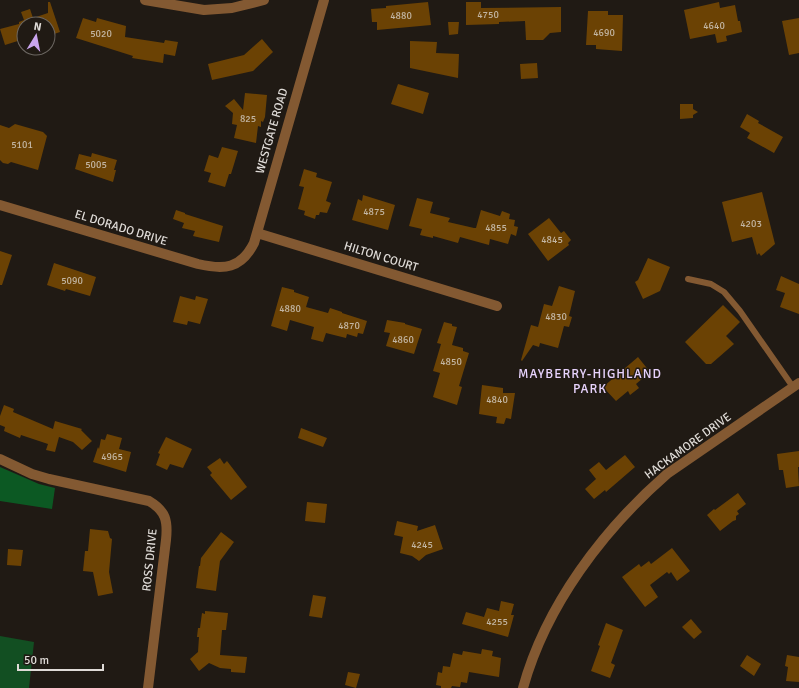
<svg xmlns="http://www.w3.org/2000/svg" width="799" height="688" font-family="Signika,sans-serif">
<rect width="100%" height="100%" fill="#201a14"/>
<path fill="#124f22" d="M0 636 34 642 29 688H0Z"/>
<path fill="#0c5923" d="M0 467 39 484 55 488 52 509 0 501Z"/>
<path fill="#6b4204" d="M48 2H50L60 32 48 36V24H24V39L5 45 0 29 19 24V22L24 20 21 12 30 9 33 18 48 13Z
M428 2 431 25 377 30V22H372L371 9 386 8V6Z
M466 2H481V8L561 7V32L550 33 543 40H526L525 21 499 22V24L466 25Z
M719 2 720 8 735 5 738 21H740L742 32 726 36 727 41 717 43 715 34 690 39 684 10Z
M588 11H608V15H623L622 51 596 49V45H586Z
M83 18 96 22 97 18 126 26 125 37 164 43 165 40 178 42 175 56 164 54 163 63 132 58 133 56 76 38Z
M799 18V53L789 55 782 21Z
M448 22H459L458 34 449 35Z
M262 39 273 52 253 71 212 80 208 64 244 55Z
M410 41 437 42 436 53 459 54 458 78 410 68Z
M537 63 538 78 521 79 520 64Z
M398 84 429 93 423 114 391 104Z
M245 93 267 95 265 117 263 122 261 121V127L258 126 256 143 234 138 237 125 232 124 233 113 225 106 234 99 243 110Z
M680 104H693V109L698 112 693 115V118L680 119Z
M747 114 759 121 758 123 783 137 774 153 747 138 750 133 740 127Z
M15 124 43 132 47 136 38 170 11 162 8 164 3 163 0 160V125L9 128Z
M222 147 238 151 231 174H229L225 187 208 182 211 173 204 171 209 155 218 158Z
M92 153 117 160 114 170H116L113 182 75 169 79 154 91 157Z
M304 169 317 173 316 177 332 182 326 201 331 203 327 213 320 212 319 215H316L315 219 304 215 305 211 298 209 304 187 299 186Z
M762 192 775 244 761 256 759 253 757 255 752 237 732 242 722 202Z
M363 195 395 205 388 230 352 220 358 199 362 201Z
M417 198 433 202 430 213 450 218 448 222 474 228H476L481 210 500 216 502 211 510 214 509 219 515 220 514 226 518 227 516 236 511 234 508 244 490 239 489 245 460 237 458 243 433 236V238L420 235 422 229 409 226Z
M176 210 185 213V214L223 226 219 242 193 236 195 231 182 228 184 223 173 219Z
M549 218 561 233 564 231 571 240 568 243 569 245 548 261 528 234Z
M0 251 12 255 2 285H0Z
M648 258 670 267 660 291 643 299 635 282 638 280Z
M54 263 96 277 90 296 66 289 65 291 47 285Z
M781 276 799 284V314L780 307 785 293 776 290Z
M559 286 575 291 569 316 572 317 569 327 564 326 558 348 540 343 539 347 533 345 522 361 521 360 531 325 538 327 544 304 552 306Z
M282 287 294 290V292L309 297 306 307 328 313 330 308 342 312V313L367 321 363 334 358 333 357 337 347 334 346 338 326 333 323 342 311 339 314 327 290 320 287 331 271 326Z
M180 296 195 300 196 296 208 299 200 324 188 321 187 325 173 322Z
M723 305 740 322 726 336 734 344 711 364H706L685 342Z
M387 320 405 323V324L422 329 414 354 386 346 390 333 384 332Z
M444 322 452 324V326L457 327 452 345 463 348V351L469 353 459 386 462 387 457 405 433 397 440 373 433 371 441 344 437 343Z
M638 357 650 372 636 384 639 388 630 395 628 391 616 401 603 387Z
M482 385 503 388V393H515L511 419 506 418 504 424 496 423 497 417 479 414Z
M4 405 14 409 13 412 53 429 55 421 82 429 81 430 92 441 82 450 73 442 59 437 55 452 46 450 48 444 21 435 20 438 4 431 5 427 0 425V416Z
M301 428 327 438 323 447 298 438Z
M107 434 122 438 119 449 131 452 126 472 93 462 98 447 99 449 101 439 105 440Z
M166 437 192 449 183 468 170 464 167 470 156 465 160 454 158 453Z
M799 451V467H798L799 486 786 488 783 470H779L777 454Z
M625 455 635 467 606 492 605 490 594 499 585 489 596 479 589 470 599 462 606 470Z
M220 458 224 464 227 461 247 487 231 500 210 475 212 473 207 467Z
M738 493 746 504 737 511 739 514 736 516V520L733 521 720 531 707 515 714 509 715 510Z
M307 502 327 504 325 523 305 521Z
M397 521 418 526 417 531 435 525 443 549 426 555 419 561 412 556 400 553 403 537 394 535Z
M90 529 108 531 110 538 112 539 109 572 113 593 98 596 93 572 83 571 85 551H88Z
M221 532 234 542 220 561 216 591 196 588 199 566H200L201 558Z
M672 548 690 571 677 581 671 572 669 574 667 572 650 585 658 597 645 607 622 577 639 564 641 567 649 561 651 564Z
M8 549 23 550 21 566 7 565Z
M313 595 326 597 322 618 309 616Z
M501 601 514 604 511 615H514L508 637 462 624 466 612 484 617 487 608 499 611Z
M205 611 228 613 226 630H222L220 655 247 657 245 673 231 672V669L220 668 209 663 199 671 190 659 198 652 199 637H197L198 628H200L202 613 205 614Z
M691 619 702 632 694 639 682 627Z
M606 623 623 630 611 663 615 665 610 678 591 671 600 646 598 645Z
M482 649 493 651 492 656 501 658 499 677 469 672 467 683 461 682 460 687 452 686 451 688H441V686L436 685 438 672 442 673 443 666 450 667 453 653 462 655 463 651 481 654Z
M747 655 761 664 754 676 740 666Z
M787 655 799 657V682L786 681 788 667 785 666Z
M348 672 360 674 356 688 345 685Z"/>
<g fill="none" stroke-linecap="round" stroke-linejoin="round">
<path stroke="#835932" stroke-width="6" d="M688 279 711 284 724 292 740 311 793 387"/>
<path stroke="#835932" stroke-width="10" d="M145 0 204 10 232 8 264 0
M0 205 198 264C224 270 241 269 254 243L324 0
M257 233 497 306
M0 459 32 474 49 479 149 501C166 511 168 521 166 540L148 688
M523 688C546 605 603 530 667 474L799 383"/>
</g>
<g text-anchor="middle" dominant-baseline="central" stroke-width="3" stroke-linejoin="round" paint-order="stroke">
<g font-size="10" fill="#c2b5a2">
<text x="488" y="15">4750</text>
<text x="401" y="16">4880</text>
<text x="714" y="26">4640</text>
<text x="604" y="33">4690</text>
<text x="101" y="34">5020</text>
<text x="248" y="119">825</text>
<text x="22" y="145">5101</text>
<text x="96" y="165">5005</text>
<text x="374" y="212">4875</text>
<text x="751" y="224">4203</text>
<text x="496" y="228">4855</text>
<text x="552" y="240">4845</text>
<text x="72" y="281">5090</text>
<text x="290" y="309">4880</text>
<text x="556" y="317">4830</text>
<text x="349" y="326">4870</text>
<text x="403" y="340">4860</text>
<text x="451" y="362">4850</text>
<text x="497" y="400">4840</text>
<text x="112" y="457">4965</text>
<text x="422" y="545">4245</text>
<text x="497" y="622">4255</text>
</g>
<g font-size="12" fill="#dfdbd7" stroke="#201a14">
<text transform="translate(272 131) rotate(-74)">WESTGATE ROAD</text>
<text transform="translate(121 228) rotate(17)">EL DORADO DRIVE</text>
<text transform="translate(381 257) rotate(17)">HILTON COURT</text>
<text transform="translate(688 446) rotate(-36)">HACKAMORE DRIVE</text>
<text transform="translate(150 560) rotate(-84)">ROSS DRIVE</text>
</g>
<g font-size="13" letter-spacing="1" fill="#e7d3fd" stroke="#201a14">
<text x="590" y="374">MAYBERRY-HIGHLAND<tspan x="590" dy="15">PARK</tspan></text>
</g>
</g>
<g transform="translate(36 36) rotate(10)"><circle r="19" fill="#201a14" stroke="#6c6762"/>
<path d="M0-3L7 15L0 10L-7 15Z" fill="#c9a5ee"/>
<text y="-6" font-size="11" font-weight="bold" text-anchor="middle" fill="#dfdbd7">N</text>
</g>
<path d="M18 664v6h85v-6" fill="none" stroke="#dfdbd7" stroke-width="2"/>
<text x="24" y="664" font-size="12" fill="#dfdbd7" stroke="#201a14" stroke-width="3" paint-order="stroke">50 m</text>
</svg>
